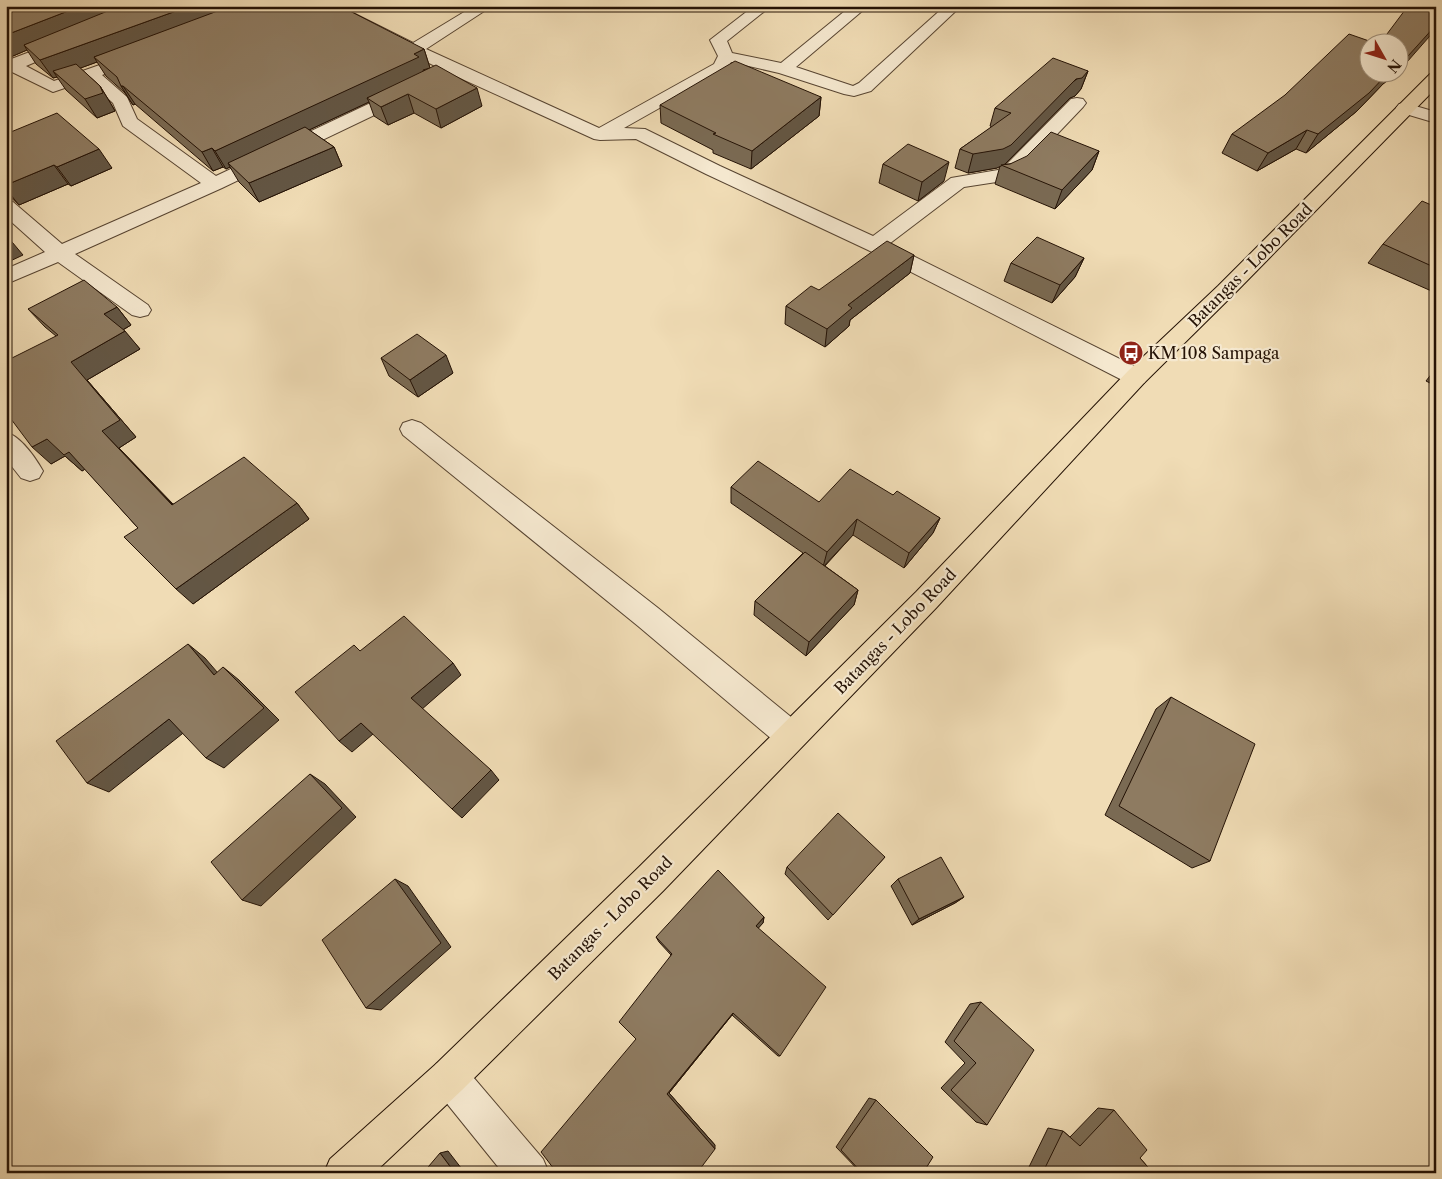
<svg xmlns="http://www.w3.org/2000/svg" width="1442" height="1179" font-family="'Libre Caslon Text',serif">
<rect width="100%" height="100%" fill="#f0dcb5"/>
<filter id="stains"><feTurbulence type="fractalNoise" baseFrequency=".004" numOctaves="4"/><feColorMatrix values="0 0 0 0 .2 0 0 0 0 .09 0 0 0 0 .02 0 0 0 .5 -.17"/></filter>
<radialGradient id="worn" r=".72"><stop offset=".6" stop-color="#630" stop-opacity="0"/><stop offset="1" stop-color="#630" stop-opacity=".3"/></radialGradient>
<g fill="none" stroke-linecap="round" stroke-linejoin="round">
<defs>
<path id="minor" d="M319 6H339L413 43 474 6H492L426 49 599 128 714 64 718 56 710 40 754 6H771L727 41 732 53 781 63 851 6H868L796 67 853 86 859 83 945 6H961L871 91 854 96 844 94 779 73 731 62 727 70 624 128 645 129 720 166 873 236 951 178 998 170 1006 165 1071 99 1077 98 1083 99 1086 103 1083 107 1020 173 1003 181 964 187 889 244 1144 371 1148 377 1144 383 1136 385 1128 383 868 250 706 174 636 139 600 140 594 139 449 73 321 9Z
M67 38 73 40 75 43 73 46 26 66 54 81 131 54H143L145 57 143 60 102 75 127 97 137 119 216 176 398 90H410L413 94 410 98 222 188 75 254 148 305 151 310 148 315 140 317 132 315 58 262 6 284V269L45 252 6 217V200L13 202 62 244 201 183 123 126 113 103 88 80 53 92 12 72 6 73V61Z
M1405 103 1436 112V123L1399 112 1396 108 1399 104Z
M412 420 421 423 658 608 802 726 806 736 802 746 791 751 780 746 638 626 403 435 400 429 403 423Z
M6 432C21 437 35 457 43 471L39 478 30 481 21 478 6 459Z
M449 1058 462 1064 543 1159 549 1173H503L436 1090 430 1077 436 1064Z"/>
<path id="major" d="M1436 73V88L1232 296 1144 383 936 608 663 891 462 1090 374 1173H324L330 1159 436 1064 639 867 916 592 1128 371 1218 286 1430 74Z"/>
</defs>
<use href="#minor" stroke="#574431" stroke-width="2"/>
<use href="#major" stroke="#241205" stroke-width="2"/>
<use href="#minor" fill="#f5e8cf" fill-rule="evenodd"/>
<use href="#major" fill="#f0dcb5" fill-rule="evenodd"/>
</g>
<path fill="#7a6a53" stroke="#241205" d="M6 6 424 49 430 68 423 70V71L482 106 441 128 414 113 388 125 374 116 369 102 309 130 334 147 342 166 259 202 239 182 230 167 226 169 223 167 213 171 135 104 133 105 125 93 106 76 97 62 80 68 100 86 111 104 115 111 97 118 66 90 57 77 53 78 36 64 27 50 6 59Z
M1088 71 1081 89 1075 96 1070 98 1005 164 1002 165 1099 151 1092 170 1055 209 995 184 1000 166 997 168 968 173 955 168 960 149 992 127 990 126 995 108Z
M1395 75 1383 84 1357 111 1306 153 1296 149 1257 171 1222 153 1232 134Z
M821 97 819 116 751 169 713 153V150L661 123 660 105Z
M6 134 112 168 71 186 68 184 19 205 6 193Z
M883 164 944 181 918 201 879 183Z
M1436 207V293L1368 263 1383 244Z
M914 255 910 273 850 320 849 326 825 347 785 324 786 306 819 290Z
M1084 258 1075 277 1052 303 1004 281 1011 263Z
M117 307 131 325 123 330 140 349 87 380 136 437 119 448 173 504 297 503 309 519 193 604 138 528 85 469 82 471 65 456 51 464 10 414 56 336 45 327 28 309Z
M381 358 453 373 418 397 389 376Z
M1436 368V386L1426 381Z
M731 487 819 502 893 495 940 518 933 533 904 568 853 535 825 566 858 590 854 605 806 656 754 615 755 601 803 553 731 503Z
M1171 697 1210 861 1192 868 1105 815 1156 709Z
M885 857 828 920 785 874 787 867Z
M898 879 964 897 955 903 912 925 891 886Z
M764 917 763 923 758 928 780 1056H778L732 1015 669 1093 715 1145 697 1173 636 1039 671 955 659 942 656 937Z
M981 1002 987 1125 976 1122 941 1088 965 1063 945 1042 970 1004Z
M869 1098 876 1100 923 1173H861L836 1147Z
M1098 1108 1114 1110 1140 1158 1153 1173H1033V1171L1029 1167 1048 1128 1063 1131 1070 1137Z"/>
<path fill="#635644" stroke="#241205" d="M81 6H137L24 45 27 50 6 59V35Z
M190 6H248L94 57 97 62 59 76 53 71 57 77 53 78 40 60Z
M1436 25V29L1400 70V62Z
M424 49 430 68 423 70 425 75 367 98 369 102 232 166 228 163 230 167 226 169 215 151Z
M1088 71 1081 89 1075 96 1070 98 1005 164 997 168 968 173 973 154Z
M1389 72H1397L1383 84 1357 111 1306 153 1318 134Z
M100 86 111 104 115 111 97 118 85 99Z
M121 86H123L135 104 133 105Z
M477 88 482 106 441 128 436 109Z
M408 94 414 113 388 125 381 107Z
M821 97 819 116 751 169 752 151Z
M1307 130 1296 149 1257 171 1268 153Z
M334 147 342 166 259 202 249 183Z
M212 148 223 167 213 171 202 152Z
M99 149 112 168 71 186 57 167Z
M1099 151 1092 170 1055 209 1062 190Z
M949 162 944 181 918 201 922 182Z
M54 165 68 184 19 205 6 189V185Z
M7 236 23 255 6 263V237Z
M914 255 910 273 850 320 849 326 825 347 827 329 848 305Z
M1084 258 1075 277 1052 303 1060 285Z
M117 307 131 325 119 332 104 314Z
M125 331 140 349 87 380 136 437 119 448 188 521 102 431 71 362Z
M446 355 453 373 418 397 410 380Z
M47 439 69 452 87 468 82 471 65 456 51 464 32 447Z
M297 503 309 519 193 604 176 589Z
M940 518 933 533 904 568 909 553Z
M857 519 853 535 823 567 827 552Z
M858 590 854 605 806 656 809 642Z
M188 644 205 658 230 687 214 675Z
M453 663 461 675 421 710 411 698Z
M223 667 239 680 279 720 224 768 206 758Z
M169 719 187 730 109 792 87 783Z
M361 723 373 734 352 752 339 741Z
M491 770 499 780 462 818 452 809Z
M310 774 325 784 356 817 261 906 242 900Z
M395 879 408 886 451 947 381 1010 366 1008Z
M964 897 955 903 912 925 919 919Z
M764 917 763 923 755 932 756 926Z
M733 1013 732 1015 669 1093 715 1145V1149L667 1094Z
M448 1151 465 1173H455L440 1153Z"/>
<path fill="#8e7b61" stroke="#241205" d="M6 6H81L6 35Z
M120 6H190L40 60 24 45Z
M231 6H340L424 49 414 54 419 57 215 151 212 148 202 152 123 86H121L117 77 94 57Z
M1408 6H1436V25L1408 56 1400 62V42H1381Z
M1349 34 1372 42H1370V72H1389L1369 93 1318 134 1307 130 1268 153 1232 134 1285 95Z
M1053 58 1088 71 1082 78 1076 79 1011 145 1003 149 973 154 960 149 1011 113 995 108Z
M735 61 821 97 752 151 713 134 716 133 660 105Z
M76 64 100 86 103 93 85 99 53 71Z
M436 65 477 88 436 109 408 94 381 107 367 98Z
M57 113 99 149 57 167 54 165 6 185V134Z
M305 127 334 147 249 183 228 163Z
M1051 132 1099 151 1062 190 1001 165 1010 164 1027 156Z
M908 144 949 162 922 182 883 164Z
M1422 201 1436 207V268L1383 244Z
M1037 237 1084 258 1060 285 1011 263Z
M887 241 914 255 848 305 852 308 827 329 786 306 811 286 819 290Z
M84 280 117 307 104 314 125 331 71 362 120 420 102 431 172 505 244 457 297 503 176 589 124 537 138 528 69 452 64 455 47 439 32 447 8 415 10 414 6 409V361L58 335 28 309Z
M417 334 446 355 410 380 381 358Z
M758 461 819 502 850 469 893 495 897 491 940 518 909 553 857 519 827 552 731 487Z
M805 552 858 590 809 642 755 601Z
M404 616 453 663 411 698 491 770 452 809 361 723 339 741 295 692 354 645 360 651Z
M188 644 214 675 223 667 264 708 206 758 169 719 87 783 56 741Z
M1171 697 1255 744 1210 861 1119 806Z
M310 774 342 808 242 900 211 862Z
M838 813 885 857 833 915 787 867Z
M941 857 964 897 919 919 898 879Z
M718 870 764 917 756 926 826 987 780 1056 733 1013 667 1094 715 1149 697 1173H557L541 1152 636 1039 619 1022 672 954 656 937Z
M395 879 441 943 366 1008 322 940Z
M981 1002 1034 1050 987 1125 951 1090 976 1063 954 1041Z
M876 1100 933 1157 923 1173H862L841 1150Z
M1114 1110 1147 1150 1140 1158 1153 1173 1043 1172 1063 1131 1080 1146Z
M440 1153 455 1173H423Z"/>
<defs>
<symbol id="bus-disc" viewBox="-11 -11 22 22"><circle r="9.5" fill="#8f2418" stroke="#f5e8cf"/><path d="M-5-6H5V4H4V6H2V4H-2V6H-4V4H-5ZM-3.5-4V0h7V-4ZM-3.5 1.2v1.5H-2V1.2ZM2 1.2v1.5H3.5V1.2Z" fill="#fff"/></symbol>
</defs>
<g fill-rule="evenodd">
<use href="#bus-disc" x="1117" y="339" width="28" height="28"/>
</g>
<g text-anchor="middle" dominant-baseline="central" stroke-width="4.5" stroke-linejoin="round" paint-order="stroke">
<g font-size="16" fill="#241205" stroke="#f5e8cf">
<text transform="translate(1250 265) rotate(-45)">Batangas - Lobo Road</text>
<text transform="translate(895 631) rotate(-46)">Batangas - Lobo Road</text>
<text transform="translate(610 918) rotate(-45)">Batangas - Lobo Road</text>
</g>
<g font-size="16" fill="#241205" stroke="#f5e8cf" text-anchor="start">
<text x="1148" y="353">KM 108 Sampaga</text>
</g>
</g>
<rect width="1442" height="1179" fill="none" stroke="#f0dcb5" stroke-width="25"/>
<rect x="8" y="8" width="1427" height="1164" fill="none" stroke="#241205" stroke-width="2.5"/>
<rect x="12" y="12" width="1417" height="1154" fill="none" stroke="#241205"/>
<g transform="translate(1384 58) rotate(129)"><circle r="24" fill="#f5e8cf" stroke="#a1927e"/>
<path d="M0-4L9 19L0 12L-9 19Z" fill="#8f2418"/>
<text y="-8" font-size="14" font-weight="bold" text-anchor="middle" fill="#241205">N</text>
</g>
<rect width="100%" height="100%" filter="url(#stains)"/>
<rect width="100%" height="100%" fill="url(#worn)"/>
</svg>
